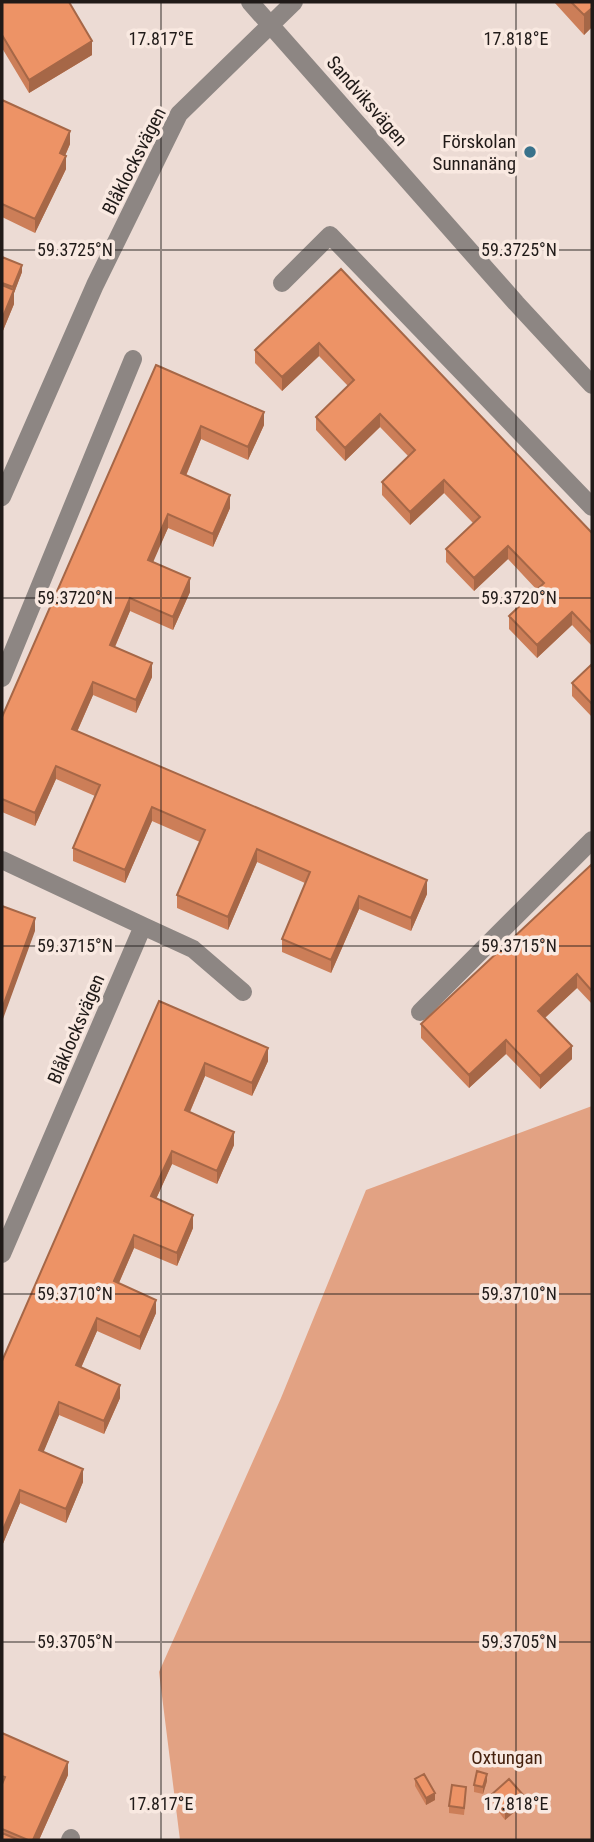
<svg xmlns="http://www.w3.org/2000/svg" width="594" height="1842" font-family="'Roboto Condensed',sans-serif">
<rect width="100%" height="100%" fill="#ecdbd4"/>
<path fill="#e2a283" d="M592 1106V1840H180L159 1672 281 1398 366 1190Z"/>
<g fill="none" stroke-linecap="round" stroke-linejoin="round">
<path stroke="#8d8683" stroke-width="18" d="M282 283 330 235 592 507
M2 678 133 359
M2 860 143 926 2 1254
M143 926 193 949 243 992
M420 1012 592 840
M70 1840 71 1838"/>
<path stroke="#8d8683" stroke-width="18" d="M250 2 516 303 592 385
M2 497 95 285 179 114 294 2"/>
</g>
<path fill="#cc7e58" d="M2 2 92 55 29 93 2 48Z
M554 2H592V27L584 35Z
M2 100 70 144 65 156 66 169 35 233 2 217Z
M2 257 22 272 14 293V304L2 333Z
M341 269 592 533V646L572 625 537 658 509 629V616L537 590 508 559 474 591 446 562V549L473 523 444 493 410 525 382 495V482L408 456 380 427 345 461 316 430V417L348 386 319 356 282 391 255 363V350Z
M156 365 264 425 248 460 201 439 186 476 230 508 213 547 168 528 152 562 190 592 173 630 130 611 115 647 152 677 136 713 93 695 77 732 427 894 411 931 359 909 331 973 282 952V939L305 883 257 862 228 930 177 908V895L200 842 152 821 125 883 73 861V848L95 796 56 779 35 826 2 812V717Z
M592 664V717L572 696V683Z
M592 864V1004L577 988 545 1018 572 1059 540 1089 506 1054 469 1088 421 1038V1024Z
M159 1001 268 1061 252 1096 205 1076 190 1112 234 1145 217 1184 172 1164 156 1199 193 1228 177 1266 134 1248 119 1283 156 1313 140 1350 97 1331 81 1368 120 1398 104 1434 59 1415 43 1452 83 1482 66 1523 20 1503 2 1546V1361Z
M2 1733 68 1775 39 1840H2Z
M415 1779 435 1800 426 1805 415 1786Z
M487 1781 483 1794 474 1792V1785Z
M466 1794 464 1815 449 1813V1806Z
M491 1795 524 1804 505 1820 491 1802Z"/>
<path fill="#a66747" d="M592 8V27L584 35V15Z
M92 41V55L29 93V80Z
M70 131V144L60 167V153Z
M66 156V169L35 233V219Z
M22 265V272L14 293V304L2 333V319L13 292V287Z
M319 343V356L282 391V377Z
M264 412V425L248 460V447Z
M380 414V427L345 461V448Z
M201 426V439L181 487V473Z
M444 480V493L410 525V512Z
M230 495V508L213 547V534Z
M168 514V528L148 574V560Z
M508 546V559L474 591V578Z
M190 578V592L173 630V617Z
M130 598V611L110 658V645Z
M572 612V625L537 658V645Z
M152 663V677L136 713V700Z
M93 682V695L72 743V729Z
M56 766V779L35 826V813Z
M152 807V821L125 883V870Z
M257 849V862L228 930V917Z
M427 880V894L411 931V918Z
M359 896V909L331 973V960Z
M35 918V931L3 1019V1006Z
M577 974V988L538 1024V1011Z
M506 1040V1054L469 1088V1075Z
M572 1046V1059L540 1089V1076Z
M268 1048V1061L252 1096V1083Z
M205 1063V1076L185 1123V1110Z
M234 1132V1145L217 1184V1171Z
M172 1151V1164L151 1210V1196Z
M193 1215V1228L177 1266V1253Z
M134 1235V1248L114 1294V1281Z
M156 1300V1313L140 1350V1337Z
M97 1318V1331L76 1379V1365Z
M120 1385V1398L104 1434V1421Z
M59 1402V1415L39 1463V1450Z
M83 1469V1482L66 1523V1509Z
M20 1490V1503L2 1546V1532Z
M68 1762V1775L39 1840H33Z
M487 1774V1781L483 1794V1787Z
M435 1793V1800L426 1805V1798Z
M524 1796V1804L505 1820V1812Z"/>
<path fill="#ed9366" stroke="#a66747" stroke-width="2" d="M2 2H69L92 41 29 80 2 35Z
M571 2H592V8L584 15Z
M2 100 70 131 60 153 66 156 35 219 2 204Z
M2 257 22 265 13 287 2 283Z
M341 269 592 533V633L572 612 537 645 509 616 544 583 508 546 474 578 446 549 480 517 444 480 410 512 382 482 415 450 380 414 345 448 316 417 354 380 319 343 282 377 255 350Z
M2 285 14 290 2 319Z
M156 365 264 412 248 447 201 426 181 473 230 495 213 534 168 514 148 560 190 578 173 617 130 598 110 645 152 663 136 700 93 682 72 729 427 880 411 918 359 896 331 960 282 939 310 872 257 849 228 917 177 895 205 830 152 807 125 870 73 848 100 785 56 766 35 813 2 799V717Z
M592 664V704L572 683Z
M592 864V991L577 974 538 1011 572 1046 540 1076 506 1040 469 1075 421 1024Z
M2 906 35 918 3 1006 2 1005Z
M159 1001 268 1048 252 1083 205 1063 185 1110 234 1132 217 1171 172 1151 151 1196 193 1215 177 1253 134 1235 114 1281 156 1300 140 1337 97 1318 76 1365 120 1385 104 1421 59 1402 39 1450 83 1469 66 1509 20 1490 2 1532V1361Z
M2 1733 68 1762 33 1840H28L2 1829V1784L5 1777 2 1776Z
M477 1771 487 1774 483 1787 474 1785Z
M424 1774 435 1793 426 1798 415 1779Z
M509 1779 524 1796 505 1812 491 1795Z
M452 1785 466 1787 464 1808 449 1806Z
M2 1833 19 1840H2Z"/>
<path fill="none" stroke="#201a18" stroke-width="2" stroke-opacity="0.45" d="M161 2V1840M516 2V1840M2 250H592M2 598H592M2 946H592M2 1294H592M2 1642H592"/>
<circle fill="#39728b" stroke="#f9e9e1" stroke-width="2.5" cx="530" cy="152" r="7"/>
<g text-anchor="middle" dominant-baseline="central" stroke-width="7" stroke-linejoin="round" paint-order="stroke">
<g font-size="19" fill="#201a18" stroke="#f9e9e1">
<text transform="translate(367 101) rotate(49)">Sandviksvägen</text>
<text transform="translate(134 161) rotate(-63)">Blåklocksvägen</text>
<text transform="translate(76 1029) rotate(-67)">Blåklocksvägen</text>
</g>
<g font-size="19" fill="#201a18" stroke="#f9e9e1" text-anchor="end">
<text x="516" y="141">Förskolan<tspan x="516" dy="22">Sunnanäng</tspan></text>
</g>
<g font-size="19" fill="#45210e" stroke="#f9e9e1">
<text x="507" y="1757">Oxtungan</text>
</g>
</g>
<g font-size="18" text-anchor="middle" fill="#201a18" stroke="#f9e9e1" stroke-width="7" stroke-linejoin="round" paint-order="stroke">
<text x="161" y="45">17.817°E</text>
<text x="516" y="45">17.818°E</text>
<text x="75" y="256">59.3725°N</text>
<text x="519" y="256">59.3725°N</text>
<text x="75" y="604">59.3720°N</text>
<text x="519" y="604">59.3720°N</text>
<text x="75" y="952">59.3715°N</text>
<text x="519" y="952">59.3715°N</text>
<text x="75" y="1300">59.3710°N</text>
<text x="519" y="1300">59.3710°N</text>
<text x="75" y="1648">59.3705°N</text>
<text x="519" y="1648">59.3705°N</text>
<text x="161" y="1810">17.817°E</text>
<text x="516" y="1810">17.818°E</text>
</g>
<rect width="594" height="1842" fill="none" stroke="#201a18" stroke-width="7"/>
</svg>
